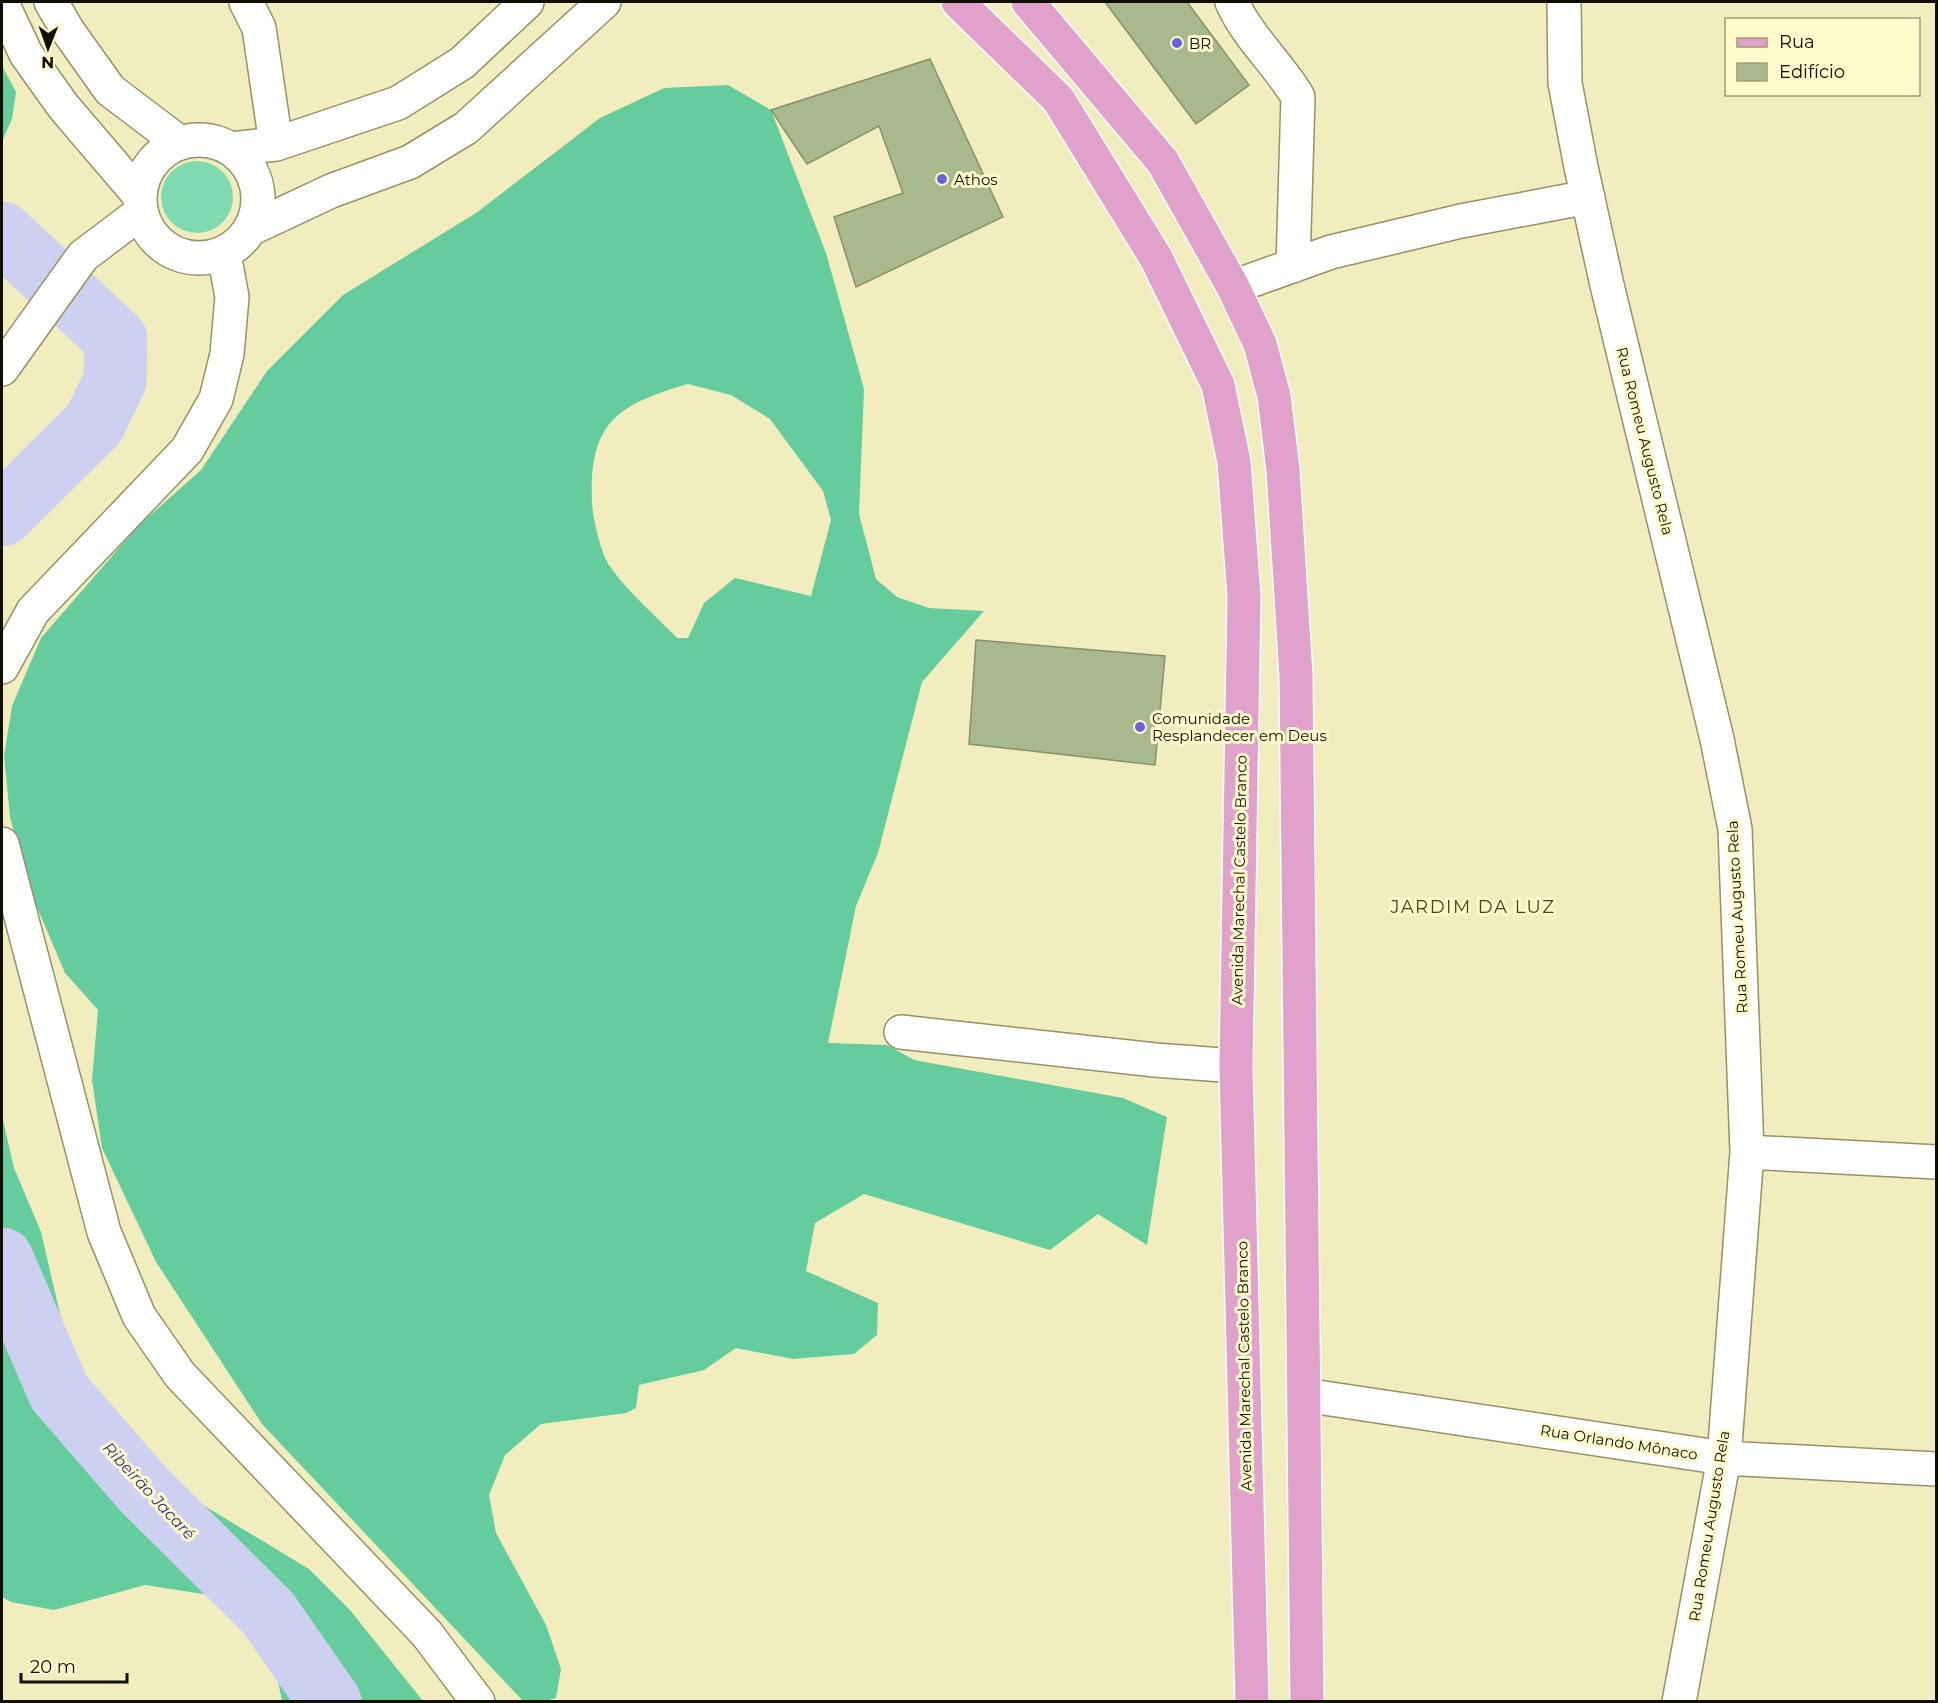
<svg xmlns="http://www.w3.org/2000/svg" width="1938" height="1703" font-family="Montserrat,sans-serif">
<rect width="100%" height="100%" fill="#f2edbe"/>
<path fill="#80dab0" d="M161 197a36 36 0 1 1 72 0a36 36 0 1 1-72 0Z"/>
<path fill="#65cc9e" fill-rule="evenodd" d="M2 66 16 92 12 119 2 141Z
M728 85 771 110 826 253 864 389 859 514 876 579 897 597 929 608 984 611 922 682 878 853 856 906 828 1043 887 1045 914 1060 1123 1098 1167 1117 1147 1245 1098 1214 1050 1250 864 1194 815 1223 806 1271 878 1303 877 1335 854 1354 793 1359 736 1348 704 1370 639 1385 636 1408 626 1413 541 1424 505 1455 489 1495 496 1533 546 1625 561 1669 556 1698 545 1701H523L262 1424 156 1262 102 1148 92 1080 98 1010 65 973 28 886 10 817 4 756 12 706 41 638 138 526 201 470 267 371 343 295 476 213 600 118 664 88ZM688 384 731 395 770 419 823 491 831 520 811 596 735 578 704 603 688 638H677C655 615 629 593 611 568 601 555 593 520 592 503 589 424 615 405 688 384Z
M2 1116 14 1168 41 1232 67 1344 112 1420 145 1457 198 1502 309 1569 349 1609 423 1701H282L275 1665 250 1625 210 1595 145 1585 54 1610 11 1602 2 1597Z"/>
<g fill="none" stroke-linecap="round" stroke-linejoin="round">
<path stroke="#ced0f2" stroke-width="63" d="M2 233 116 339 115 381 94 424 2 515
M2 1259 59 1392 143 1489 268 1613 330 1702"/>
</g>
<path fill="#aab88d" stroke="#859269" stroke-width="1.5" d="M1105 2H1187L1249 85 1196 124Z
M930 59 1003 217 856 287 834 217 903 193 879 126 807 164 771 110Z
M976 640 1165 656 1155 765 969 744Z"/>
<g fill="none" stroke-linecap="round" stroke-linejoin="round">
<defs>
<path id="minor" d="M51 2 68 31 110 90 180 143
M246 2 259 28 276 144
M1232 2C1248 38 1278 63 1298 97L1293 266
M1564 2 1565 83 1581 167 1607 285 1717 739 1735 829 1747 1152 1724 1458 1679 1702
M2 3 26 54 63 106 139 195
M140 199a59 59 0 1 1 118 0a59 59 0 1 1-118 0Z
M231 149 276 144 398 103 462 63 527 2
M250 229 331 191 410 162 466 128 604 2
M1233 287 1331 252 1461 221 1588 197
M2 369 83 256 140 213
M2 667 33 611 187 450 216 399 227 354 232 297 224 254
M2 844 104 1232 139 1316 180 1375 427 1634 478 1702
M901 1032 1155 1060 1236 1066
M1747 1152 1936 1162
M1304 1395 1724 1458 1936 1469"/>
<path id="major" d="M958 2 1058 99 1156 258 1218 385 1234 462 1244 596 1236 1066 1252 1702
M1028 2 1163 162 1233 287 1260 344 1274 396 1283 470 1296 676 1307 1702"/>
</defs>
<use href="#minor" stroke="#969166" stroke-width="36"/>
<use href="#major" stroke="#fff" stroke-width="36"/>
<use href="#minor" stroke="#fff" stroke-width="33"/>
<use href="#major" stroke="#e0a2ca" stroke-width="33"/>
</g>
<g fill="#6c62dc" stroke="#fffacb" stroke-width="2">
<circle cx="1177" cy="43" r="6"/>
<circle cx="942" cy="179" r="6"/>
<circle cx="1140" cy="727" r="6"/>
</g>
<g text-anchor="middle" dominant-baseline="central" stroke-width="6" stroke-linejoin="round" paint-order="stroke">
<g font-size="15" fill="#110f01" stroke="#fffacb" text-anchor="start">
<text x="1189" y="43">BR</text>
<text x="954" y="179">Athos</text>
<text x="1152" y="718">Comunidade<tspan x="1152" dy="17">Resplandecer em Deus</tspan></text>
</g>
<g font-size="15" fill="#110f01" stroke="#fffacb">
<text transform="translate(1645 441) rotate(76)">Rua Romeu Augusto Rela</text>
<text transform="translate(1239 880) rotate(-89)">Avenida Marechal Castelo Branco</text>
<text transform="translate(1737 917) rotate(-93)">Rua Romeu Augusto Rela</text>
<text transform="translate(1244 1366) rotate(-91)">Avenida Marechal Castelo Branco</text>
<text transform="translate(1619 1442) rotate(9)">Rua Orlando Mônaco</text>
<text transform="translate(1709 1526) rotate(-81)">Rua Romeu Augusto Rela</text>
</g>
<g font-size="16" font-style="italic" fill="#3b2f8c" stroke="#fffacb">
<text transform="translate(149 1491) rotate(47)">Ribeirão Jacaré</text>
</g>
<g font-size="18" letter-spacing="1.5" fill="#474219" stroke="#fffacb">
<text x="1473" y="907">JARDIM DA LUZ</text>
</g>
</g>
<rect width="1938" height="1703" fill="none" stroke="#110f01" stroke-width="6"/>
<rect x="1725" y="18" width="195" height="78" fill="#fffacb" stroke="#a09c7a" stroke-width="1.5"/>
<rect x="1737" y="38" width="30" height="9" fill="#e0a2ca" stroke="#a09c7a" stroke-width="1.5"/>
<text x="1779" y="48" font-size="18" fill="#110f01">Rua</text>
<rect x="1737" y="63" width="30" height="18" fill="#aab88d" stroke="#a09c7a" stroke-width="1.5"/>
<text x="1779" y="78" font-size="18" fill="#110f01">Edifício</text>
<g transform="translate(48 48) rotate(181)" stroke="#fffacb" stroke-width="4.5" paint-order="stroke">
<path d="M0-4.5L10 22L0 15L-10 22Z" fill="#110f01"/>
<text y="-9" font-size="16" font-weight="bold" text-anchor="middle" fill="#110f01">N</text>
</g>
<path d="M21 1673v9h106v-9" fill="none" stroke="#110f01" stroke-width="3"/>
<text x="30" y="1673" font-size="18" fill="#110f01" stroke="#fffacb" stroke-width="4.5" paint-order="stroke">20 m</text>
</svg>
